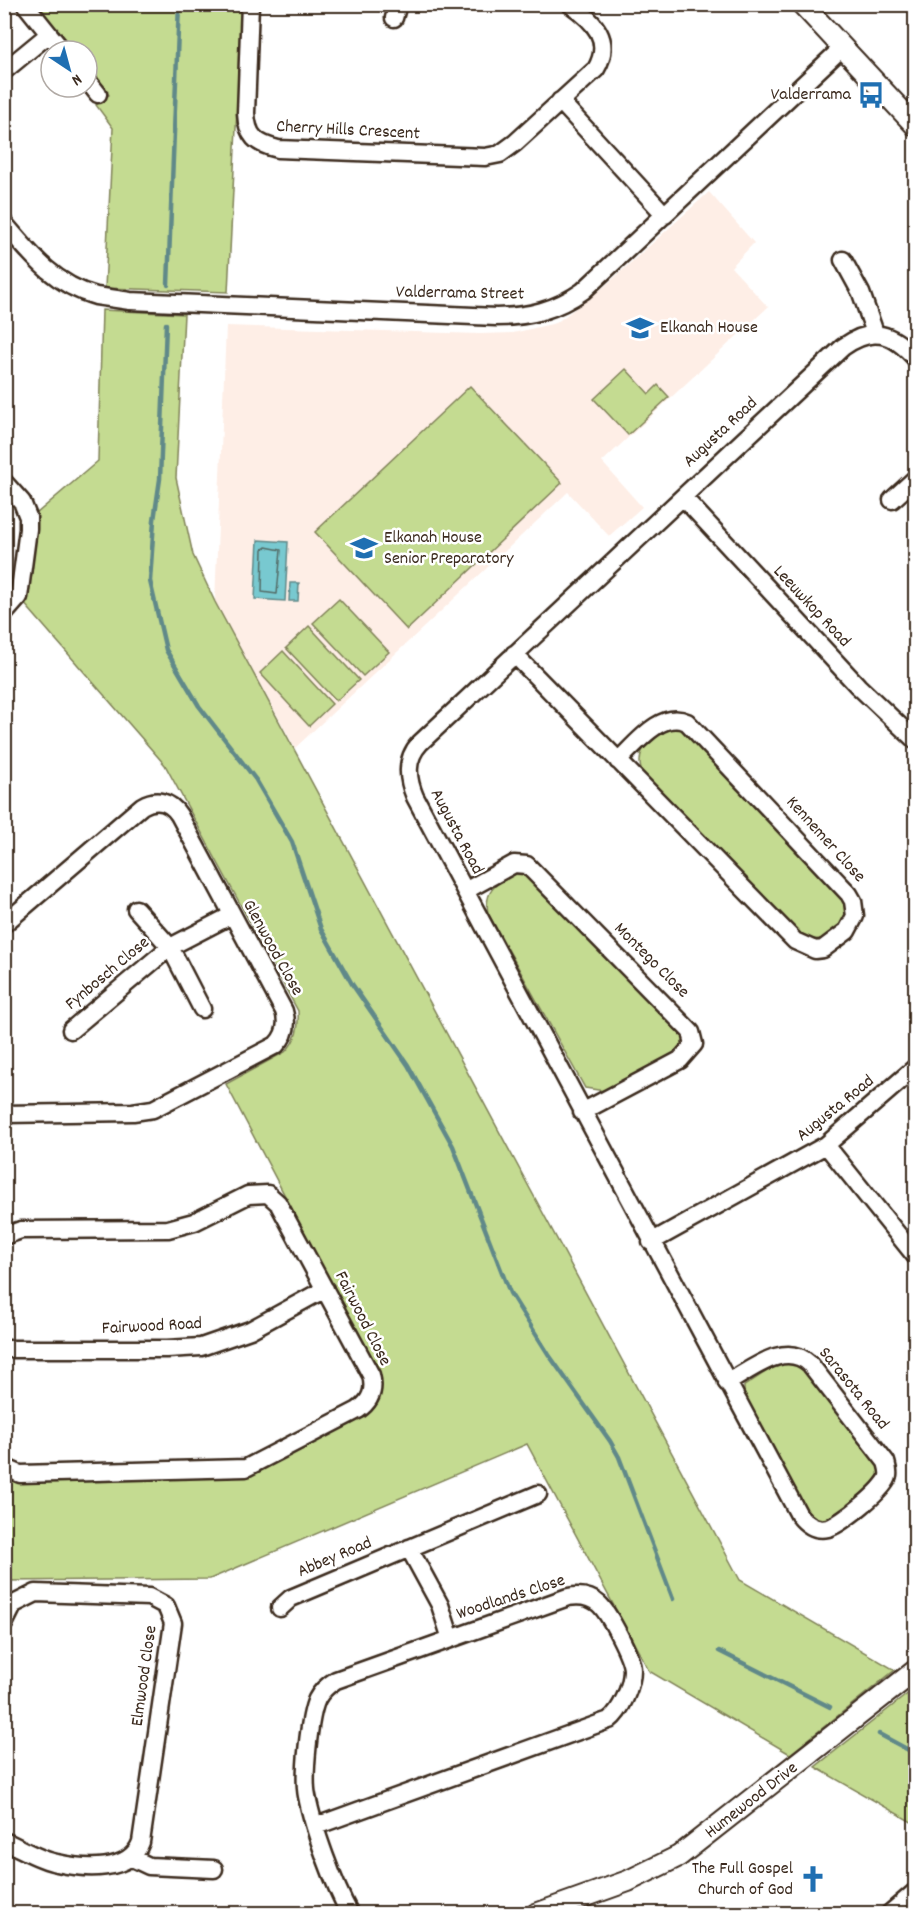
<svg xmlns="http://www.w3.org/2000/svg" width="920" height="1918" font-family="Dekko,sans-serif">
<rect width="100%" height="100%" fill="#fff"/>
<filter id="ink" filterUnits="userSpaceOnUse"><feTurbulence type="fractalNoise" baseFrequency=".0167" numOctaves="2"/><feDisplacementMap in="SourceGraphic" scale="12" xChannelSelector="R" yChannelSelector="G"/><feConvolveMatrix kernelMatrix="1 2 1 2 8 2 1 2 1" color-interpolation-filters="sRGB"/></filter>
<g filter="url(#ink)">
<path fill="#feeee6" d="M709 192 754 243 731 267 768 307 602 462 642 507 609 536 568 492 295 748 215 602 226 326 480 334 513 333 556 323 605 286Z"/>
<path fill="#c4db91" stroke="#808258" stroke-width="1.5" d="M33 5H242L228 292 105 288 113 128 96 105 109 95 87 69V51H72Z
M102 310 184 314 176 478 193 555 215 602 740 1580 895 1670 790 1754 649 1671 527 1444 210 1579 5 1581 4 1483 14 1480 250 1475 377 1401 381 1390 380 1376 226 1084 285 1052C297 1040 299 1027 298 1011L165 765 23 602 36 514 98 461Z
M626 369 649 394 658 385 669 397 628 435 594 399Z
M470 386 562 483 407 630 315 532Z
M339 599 389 652 363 676 313 623Z
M309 626 359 680 336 701 286 648Z
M283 651 332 704 309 726 260 673Z
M681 727 688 732 845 902V920C834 938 819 944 800 935L642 773C633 747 657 729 681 727Z
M512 874 526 875 684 1035 683 1047 678 1052 605 1091 585 1088 488 913C484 892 495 884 512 874Z
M787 1358 802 1365 880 1458V1481L835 1520 825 1524 804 1513 744 1404V1386Z
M915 1688V1824L815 1767Z"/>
<path fill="#78c9d0" stroke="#608989" stroke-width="1.5" d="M258 540 288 542 285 601 255 599Z
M290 583H299L298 601H289Z"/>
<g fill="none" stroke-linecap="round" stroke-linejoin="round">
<path stroke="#536a65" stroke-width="1.5" d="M266 547 281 550 277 594 262 592 263 549Z"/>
<path stroke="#608989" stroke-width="4.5" d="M168 285 179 4
M166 324 160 479 154 520 150 581 166 650 199 706 256 780 292 842 321 929 352 984 408 1065 453 1146 510 1293 549 1355 610 1441 619 1457 673 1599
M719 1651 830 1707
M879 1734 916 1754"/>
<defs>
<path id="minor" d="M250 4 246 113C247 136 256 144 278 149L485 157 500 154 515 143 596 69C613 40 594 21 570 4
M394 18 398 4
M49 34 63 51
M4 71 49 34 25 4
M87 80 98 94
M560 101 665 215
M4 223C31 255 55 285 96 296L130 301 496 317C529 317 556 310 583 291L842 48
M843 260 861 293 875 333
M4 482 22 502 28 517V529L19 597 4 614
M683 497 858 686 916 741
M892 500 916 478
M514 654 795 941 815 950 823 949 847 931 855 916 853 901 849 894 687 722C661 710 636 744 618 761
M465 891 514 864 527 865 691 1032 694 1044 680 1060 582 1112
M136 909 170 947 202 1009
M4 924 142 806C156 798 170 801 179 815L284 1011C288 1024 286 1035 276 1045L153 1109 133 1112 4 1114
M71 1030 170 947 232 915
M826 1145 916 1257
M4 1236 21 1230 168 1229 194 1222 248 1195 268 1194 278 1203 371 1375C375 1390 371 1401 358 1410L246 1468 20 1474 4 1467
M651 1242 826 1145 916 1067
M4 1349H167L201 1347 250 1330 325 1289
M727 1383C751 1370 785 1340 810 1364L886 1462C887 1466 889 1471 888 1476 887 1488 840 1525 828 1528 815 1531 806 1524 799 1515 671 1276 543 1037 415 797 407 778 405 759 420 743L843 347C872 326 892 332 916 359
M409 1548 440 1605 451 1639
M280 1608 291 1598 538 1494
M4 1624 14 1604 36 1593 149 1597 166 1606 173 1623 141 1842C130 1873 84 1869 57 1863 39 1860 21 1848 4 1841
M316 1826 609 1720C621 1711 632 1686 632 1670 632 1657 609 1613 599 1604 590 1596 579 1595 568 1597L336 1680C328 1685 321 1691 317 1699 309 1716 303 1777 307 1796 313 1828 334 1885 350 1914
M132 1858 149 1866 214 1869
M889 1914 916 1891"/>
<path id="tertiary" d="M802 4 916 126
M536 1914 628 1881 679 1856 916 1670"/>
</defs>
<use href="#minor" stroke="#3b2a1e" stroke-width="21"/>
<use href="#tertiary" stroke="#3b2a1e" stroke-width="24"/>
<use href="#minor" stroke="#fff" stroke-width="16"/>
<use href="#tertiary" stroke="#fff" stroke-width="20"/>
</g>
</g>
<defs>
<symbol id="bus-bare" viewBox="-9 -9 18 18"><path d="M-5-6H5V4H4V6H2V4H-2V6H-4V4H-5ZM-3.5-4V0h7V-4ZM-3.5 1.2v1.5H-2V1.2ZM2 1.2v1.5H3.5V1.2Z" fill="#1f6fb2" stroke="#fff" stroke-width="2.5" paint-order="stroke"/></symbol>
<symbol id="school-bare" viewBox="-9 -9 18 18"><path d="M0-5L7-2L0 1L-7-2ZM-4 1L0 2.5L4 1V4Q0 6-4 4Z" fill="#1f6fb2" stroke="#fff" stroke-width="2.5" paint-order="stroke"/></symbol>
<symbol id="church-bare" viewBox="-9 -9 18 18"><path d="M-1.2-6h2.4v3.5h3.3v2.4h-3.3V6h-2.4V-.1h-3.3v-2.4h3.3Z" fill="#1f6fb2" stroke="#fff" stroke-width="2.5" paint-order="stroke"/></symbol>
</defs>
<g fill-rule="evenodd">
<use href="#bus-bare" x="852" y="76" width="38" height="38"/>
<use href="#school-bare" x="621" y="309" width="38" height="38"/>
<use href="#school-bare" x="345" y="529" width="38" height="38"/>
<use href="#church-bare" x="794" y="1860" width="38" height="38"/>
</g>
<g text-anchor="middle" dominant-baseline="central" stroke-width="5" stroke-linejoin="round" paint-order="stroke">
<g font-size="18" fill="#3b2a1e" stroke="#fff" text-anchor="end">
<text x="851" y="95">Valderrama</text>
<text x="660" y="328" text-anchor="start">Elkanah House</text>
<text x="384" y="538" text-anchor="start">Elkanah House<tspan x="384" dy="21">Senior Preparatory</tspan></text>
<text x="793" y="1869">The Full Gospel<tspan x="793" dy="21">Church of God</tspan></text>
</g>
<g font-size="18" fill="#3b2a1e" stroke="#fff">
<text transform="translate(348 131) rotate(3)">Cherry Hills Crescent</text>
<text transform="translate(460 294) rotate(1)">Valderrama Street</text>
<text transform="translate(721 433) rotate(-43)">Augusta Road</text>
<text transform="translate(811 607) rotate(47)">Leeuwkop Road</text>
<text transform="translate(456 832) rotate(62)">Augusta Road</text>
<text transform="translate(825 840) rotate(48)">Kennemer Close</text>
<text transform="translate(272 948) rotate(61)">Glenwood Close</text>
<text transform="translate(651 961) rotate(45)">Montego Close</text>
<text transform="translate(108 974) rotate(-40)">Fynbosch Close</text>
<text transform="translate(836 1109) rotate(-39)">Augusta Road</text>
<text transform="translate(362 1319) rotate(63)">Fairwood Close</text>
<text transform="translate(152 1327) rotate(-3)">Fairwood Road</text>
<text transform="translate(853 1389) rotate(51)">Sarasota Road</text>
<text transform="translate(335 1558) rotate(-23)">Abbey Road</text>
<text transform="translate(511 1598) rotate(-18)">Woodlands Close</text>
<text transform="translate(145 1676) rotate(-82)">Elmwood Close</text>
<text transform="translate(752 1801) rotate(-38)">Humewood Drive</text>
</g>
</g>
<rect width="920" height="1918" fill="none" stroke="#fff" stroke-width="24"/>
<rect x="12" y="12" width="896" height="1894" fill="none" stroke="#3b2a1e" stroke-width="2" filter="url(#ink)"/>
<g transform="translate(69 69) rotate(144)"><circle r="28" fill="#ffffff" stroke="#b1aaa5" stroke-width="1.5"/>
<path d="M0-4.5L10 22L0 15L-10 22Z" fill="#1f6fb2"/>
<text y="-9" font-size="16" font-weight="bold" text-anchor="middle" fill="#3b2a1e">N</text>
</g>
</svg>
